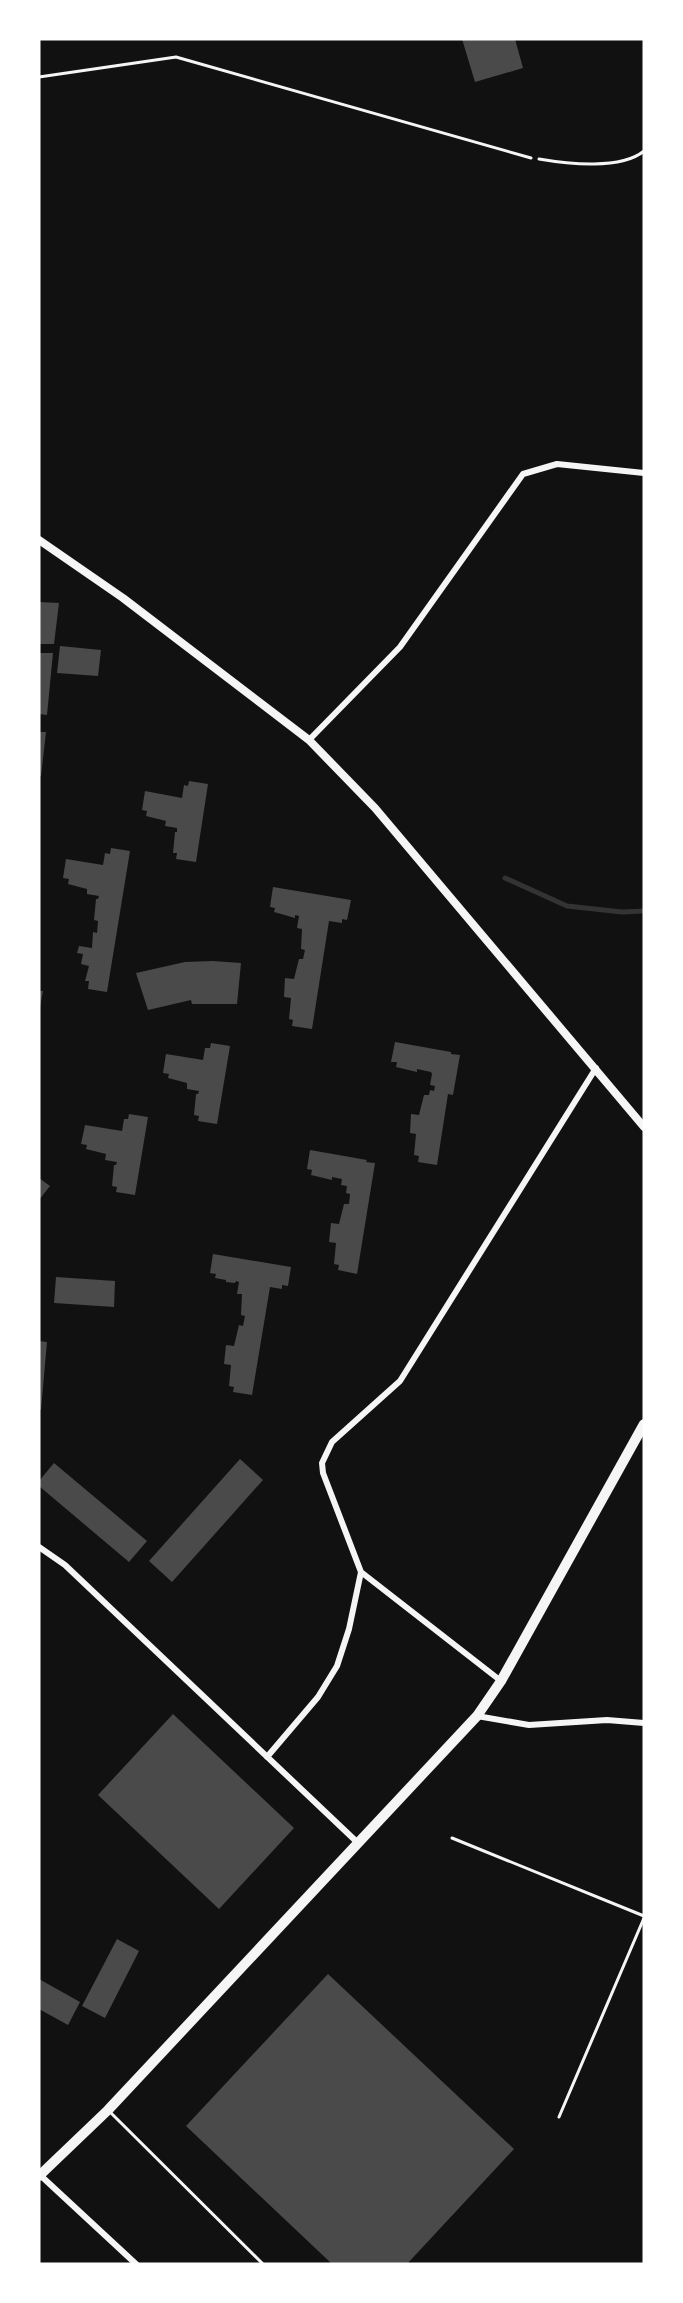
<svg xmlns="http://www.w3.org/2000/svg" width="683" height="2303" font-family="Jost,sans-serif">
<rect width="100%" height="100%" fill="#111"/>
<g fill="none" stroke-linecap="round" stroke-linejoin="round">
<path stroke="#333" stroke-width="5" d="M505 878 567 906 622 912 644 911"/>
</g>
<path fill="#4a4a4a" d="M462 39H515L523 68 475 82Z
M39 602 59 603 54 644H39Z
M60 646 101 650 98 676 57 673Z
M39 653H53L47 715 39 714Z
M39 732H46L41 776H39Z
M189 781 208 784 196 862 176 859 177 853H173L175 832H177V828L165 826 166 821 146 816 147 811 142 810 145 791 182 798 184 785 188 786Z
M111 848 130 851 107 992 88 989 89 981H85L89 966 81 964 83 954 77 953 79 946 92 948 93 932 97 933 98 921 94 920 96 899H98L99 896 87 894V889L68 884 69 879 63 878 66 859 103 865 105 853 110 854Z
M273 887 351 900 347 920 342 919V923L329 921 312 1029 292 1026 293 1020 289 1019 291 998 284 997 285 978 294 979 299 959H303L305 950 301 949 302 929 297 928 299 916 295 915V918L274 912 275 908 270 907Z
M213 961 241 963 237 1004H192L191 1000 148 1010 136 973 185 962Z
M39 991H43L40 1007H39Z
M395 1042 451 1052V1054L460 1055 453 1095 448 1094 437 1165 418 1162 419 1156 414 1155 416 1134 410 1133 411 1114 419 1115 424 1095H429L430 1090 434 1091 435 1086 430 1085 432 1074 431 1072 417 1069V1072L396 1067 397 1062H391Z
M211 1043 230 1046 217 1124 198 1121 199 1116 194 1115 196 1094H198L199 1091 187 1089V1083L168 1078 169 1074 163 1073 166 1054 203 1060 205 1048H210Z
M129 1114 148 1117 135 1195 116 1192 117 1187 112 1186 114 1165H116L117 1162 105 1160 106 1154 86 1149 87 1145 81 1144 85 1125 122 1131 124 1119H128Z
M310 1150 367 1160 366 1162 375 1163 357 1274 338 1270 339 1265 334 1264 336 1243 329 1242 331 1223 339 1224 344 1204H349L350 1194 346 1193 347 1186 341 1185 342 1179 332 1177V1180L311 1175 312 1170 307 1169Z
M39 1178 50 1186 39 1200Z
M213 1254 291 1267 288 1286 282 1285V1289L270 1287 252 1395 233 1392 234 1387 229 1386 231 1365 224 1364 226 1345 234 1346 239 1325 243 1326 245 1316 241 1315 242 1294H237L239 1282 236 1281 235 1283 226 1282V1280L215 1278 216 1274 210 1273Z
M56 1277 115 1281 114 1307 54 1303Z
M39 1341 47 1342 41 1410 39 1409Z
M240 1459 263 1480 172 1582 149 1561Z
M54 1463 147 1541 129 1562 39 1486V1481Z
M173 1714 294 1828 219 1909 98 1795Z
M117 1939 139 1951 105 2018 82 2006Z
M328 1974 514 2149 407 2264H332L186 2126Z
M39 1979 80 2002 68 2025 39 2009Z"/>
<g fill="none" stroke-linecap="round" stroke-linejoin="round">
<path stroke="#f5f5f5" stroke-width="3" d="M539 159C568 164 621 170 644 151"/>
<path stroke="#f5f5f5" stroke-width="3" d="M39 77 176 57 531 158
M452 1838 644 1916
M110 2112 263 2264
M559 2117 644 1918"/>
<path stroke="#f5f5f5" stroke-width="6" d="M309 740 400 647 523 474 557 464 644 473
M39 1547 65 1565 358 1843
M361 1572 501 1681
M477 1716 529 1725 607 1720 644 1723
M267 1757 318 1697 337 1666 349 1629 361 1572 323 1473 322 1463 332 1442 400 1381 596 1068
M40 2175 136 2264"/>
<path stroke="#f5f5f5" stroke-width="8" d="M39 540 123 598 309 740 375 808 644 1127"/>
<path stroke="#f5f5f5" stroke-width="10" d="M39 2176 108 2110 477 1716 501 1681 644 1424"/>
</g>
<rect width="683" height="2303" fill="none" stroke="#ffffff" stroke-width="81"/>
</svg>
